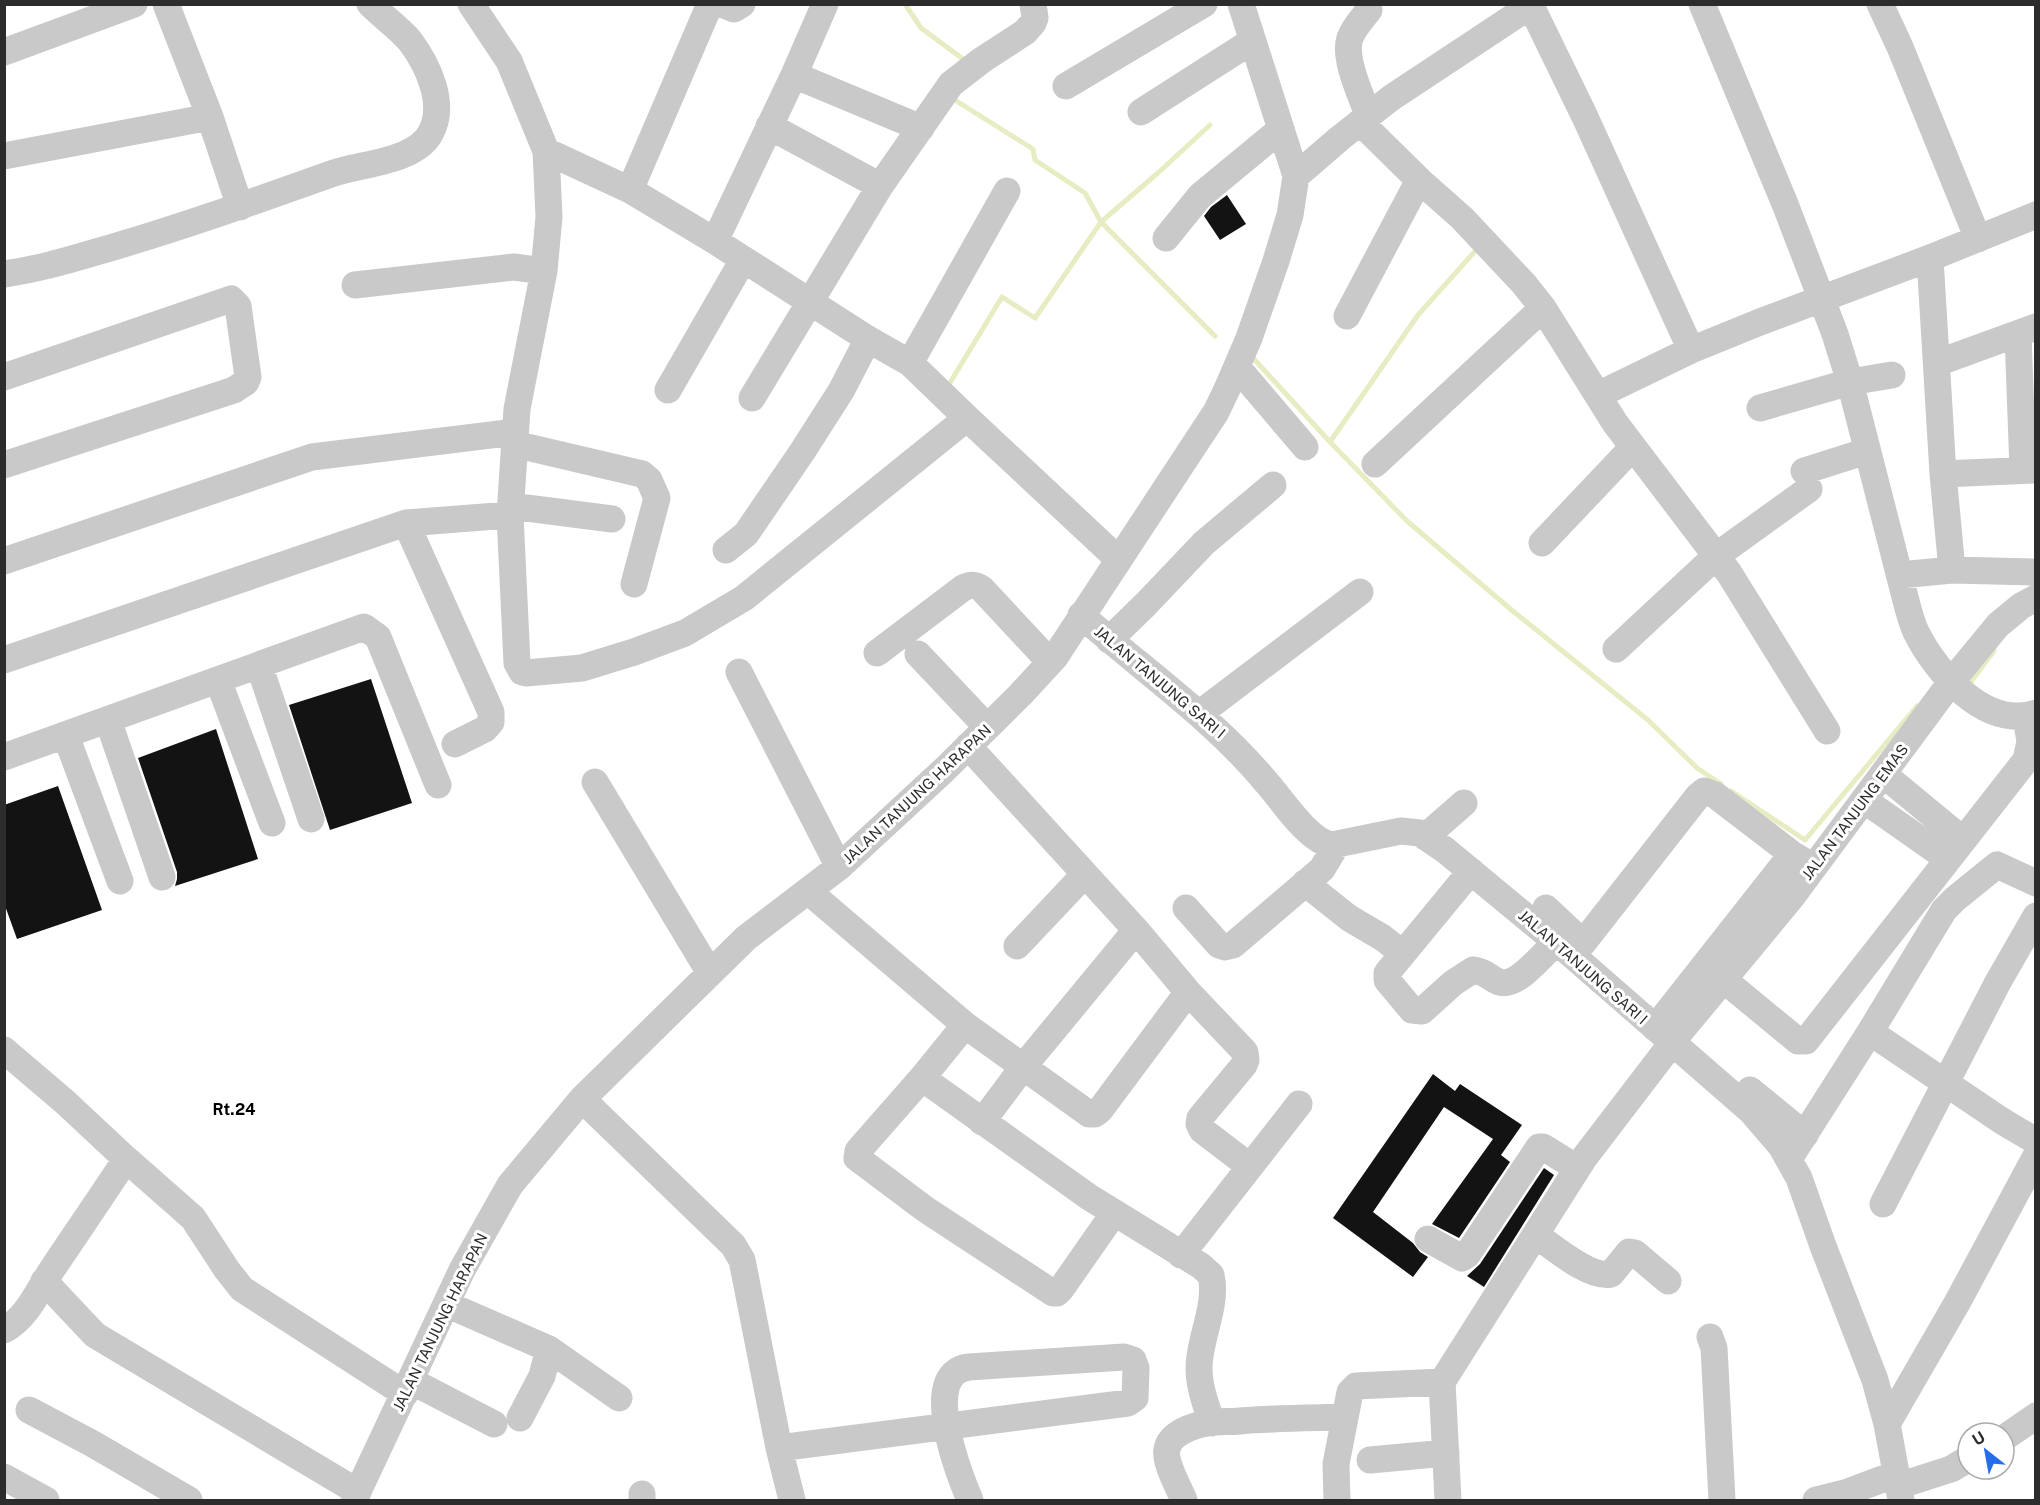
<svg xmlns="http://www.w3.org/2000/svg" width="2040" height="1505" font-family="'Public Sans',sans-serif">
<rect width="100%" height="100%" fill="#fff"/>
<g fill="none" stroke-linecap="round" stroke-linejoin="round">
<path stroke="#e8ecc3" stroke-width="5" d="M905 4 921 28 967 62
M950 97 1033 149 1035 160 1085 193 1101 222 1215 336
M1253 358 1330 442 1407 521 1514 612 1648 720 1697 768 1721 784
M948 386 1002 297 1035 318 1101 222 1159 172 1210 125
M1330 442 1418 315 1477 249
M1970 683 1994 651
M1731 791 1805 840 1917 706"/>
</g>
<path fill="#131313" d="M1227 195 1246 224 1220 240 1204 216 1211 207Z
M371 679 412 803 330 830 289 705Z
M216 729 258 859 175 886 177 879V872L138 758Z
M58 786 102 910 17 939 4 903V805Z
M1433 1074 1455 1091 1460 1084 1522 1125 1501 1155 1510 1162 1459 1238 1432 1224 1493 1139 1444 1107 1373 1212 1413 1243 1420 1252 1428 1257 1413 1277 1333 1218Z
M1544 1168 1554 1175 1484 1287 1467 1276 1480 1264Z"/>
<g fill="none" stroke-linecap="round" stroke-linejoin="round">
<path stroke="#c9c9c9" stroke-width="27" d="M166 4 210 117 240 207
M471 4 509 61 546 151 630 190 715 241 868 339 910 363 967 418 1119 560
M722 4 734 9 742 4
M1702 4 1785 204 1835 334 1850 382 1905 597C1908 609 1911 621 1916 632 1936 672 1985 730 2036 713
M1880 4 1900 47 1978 239
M1531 6 1585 117 1691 350
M4 52 134 4
M794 75 921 128
M1066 86 1204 4
M1141 112 1252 41
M1368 115C1361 95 1343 58 1350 38 1354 27 1362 19 1369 10
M1360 122 1419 180 1462 218 1524 284 1543 308 1615 423 1729 573 1827 731
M769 126 880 186
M546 151 549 217 544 271 517 409 510 515 517 663 522 672 526 673 582 668 634 652 685 633 744 598 967 418
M4 156 210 117
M1296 176 1340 138 1391 98 1533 4
M630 190 710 4
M1166 238 1200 196 1281 129
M715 241 794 75 825 4
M1930 258 1943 474 1952 570
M4 274C41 269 75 258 110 248 185 226 258 200 331 174 354 166 383 164 405 154 414 150 425 143 430 134 447 105 428 65 410 41 399 28 382 16 370 4
M355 285 514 267 544 271
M1347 316 1419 180
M2018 334 2023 470
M910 363 1007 191
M1937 363 2036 327
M1237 367 1305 447
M4 377 231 299 238 306 248 377 246 382 234 390 4 465
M668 390 743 260
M1598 395 1691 350 1760 322 1930 258 2036 215
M752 398 880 186 951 84 982 60 1025 32 1033 23 1035 18 1033 4
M1760 408 1850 382 1892 375
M514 444 642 474 649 480 657 498 634 584
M1375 464 1543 308
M1804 471 1867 451
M1943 474 2036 470
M511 506 612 519
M406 523 491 712V722L485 729 455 744
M1542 543 1633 447
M726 550 746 534 802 452 841 391 868 339
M4 561 312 457 515 432
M1900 575 1952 570 2036 572
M1081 615C1144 671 1213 718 1267 783 1283 801 1308 841 1332 845L1401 831 1420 833 1445 850 1572 955 1751 1111 1781 1146 1799 1178 1823 1246 1875 1380 1887 1424 1901 1500
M1109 640 1146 604 1204 543 1273 485
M1616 649 1716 556 1809 489
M877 653 963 588C970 584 975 584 982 589L1050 662
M918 654 987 727
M4 660 406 523 510 515
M259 665 311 819
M739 672 839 867
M218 680 272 823
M1199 714 1360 592
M108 720 162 877
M66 736 120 881
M968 746 1136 930 1023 1067 982 1122
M4 757 364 627 378 637 438 785
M1883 774 1963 840
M595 782 710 973
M1864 800 1948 859
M1425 837 1464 803
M1471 871 1387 973V980L1412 1010 1422 1011 1453 983 1473 970C1485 971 1489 978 1499 982 1517 988 1543 954 1556 942
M1305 883 1349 918 1383 938 1402 953
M808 891 965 1025 1089 1114H1095L1100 1110 1188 992
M1186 908 1219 945 1225 947 1233 945 1322 869 1337 844
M1546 908 1579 939
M1136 930 1188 992 1245 1052 1246 1060 1244 1065 1200 1118 1199 1124 1202 1130 1249 1166
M1583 943 1698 796 1704 791 1715 795 1792 854 1814 867
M1017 946 1085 874
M1724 980 1798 1041H1806L2026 760 2030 742 2026 716
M965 1025 922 1078 858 1151 857 1158 925 1209 1053 1293H1057L1061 1289 1114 1213
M1655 1028 1792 854
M1680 1032 1791 898 1951 682 1998 625 2021 606 2036 598
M1870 1032 2002 1121 2036 1141
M4 1050 65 1102 126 1159 193 1218 227 1270 242 1289 405 1394
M922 1078 1089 1197 1201 1266 1211 1275C1218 1306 1199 1338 1199 1368 1199 1387 1206 1405 1212 1423
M1750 1090 1805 1135
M582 1099 733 1245 742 1260 779 1448 792 1500
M1789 1159 1870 1032 1944 910 1955 899 1997 865 2036 883
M1883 1204 1998 982 2036 916
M1536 1235C1553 1247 1590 1279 1611 1274L1629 1252 1635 1253 1668 1281
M1428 1239 1462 1258 1467 1255 1539 1147H1543L1577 1168
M1181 1255 1299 1104
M44 1281 95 1335 358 1492
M446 1304 549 1349 619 1398
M4 1330C28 1317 38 1290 53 1268 77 1232 102 1196 126 1159
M1710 1337 1714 1348 1722 1500
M411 1381 494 1424
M29 1410 93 1444 189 1500
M520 1418 542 1376 549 1349
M1887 1424 1957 1303 2036 1156
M2004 1438 2036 1416
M779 1448 1128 1403 1135 1398 1136 1368 1133 1360 1124 1357 969 1367C919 1372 959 1474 970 1500
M1370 1460 1446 1453
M4 1477 46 1500
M1898 1486 1951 1469 1968 1459
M642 1494V1500
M354 1500 462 1270 510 1185 582 1099 746 938 839 867 944 770 1020 695 1055 657 1216 412 1228 387 1249 338 1276 261 1290 215 1296 176 1241 4
M1184 1500C1179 1488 1164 1462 1167 1449 1170 1433 1194 1425 1208 1423 1218 1421 1229 1422 1240 1421 1275 1418 1310 1418 1345 1417
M1337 1500 1336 1464 1350 1392 1356 1386 1442 1382
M1448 1500 1442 1382 1584 1158 1672 1043
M1816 1500 1848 1492 1896 1474"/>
</g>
<g text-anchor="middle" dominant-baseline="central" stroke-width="6" stroke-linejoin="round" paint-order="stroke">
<g font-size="15" fill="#2c2c2c" stroke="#fff">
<text transform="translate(1160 682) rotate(40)">JALAN TANJUNG SARI I</text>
<text transform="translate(917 794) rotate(-43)">JALAN TANJUNG HARAPAN</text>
<text transform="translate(1855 812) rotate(-53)">JALAN TANJUNG EMAS</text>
<text transform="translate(1583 967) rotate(41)">JALAN TANJUNG SARI I</text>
<text transform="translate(440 1322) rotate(-64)">JALAN TANJUNG HARAPAN</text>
</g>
<g font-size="16" font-weight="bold" fill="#000" stroke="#fff">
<text x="234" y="1109">Rt.24</text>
</g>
</g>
<rect width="2040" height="1505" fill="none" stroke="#2c2c2c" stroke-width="12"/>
<g transform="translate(1986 1451) rotate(329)"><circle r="28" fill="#ffffff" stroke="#ababab" stroke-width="1.5"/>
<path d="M0-4.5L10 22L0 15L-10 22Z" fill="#246eee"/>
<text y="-9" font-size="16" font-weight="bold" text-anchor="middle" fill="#2c2c2c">U</text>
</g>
</svg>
